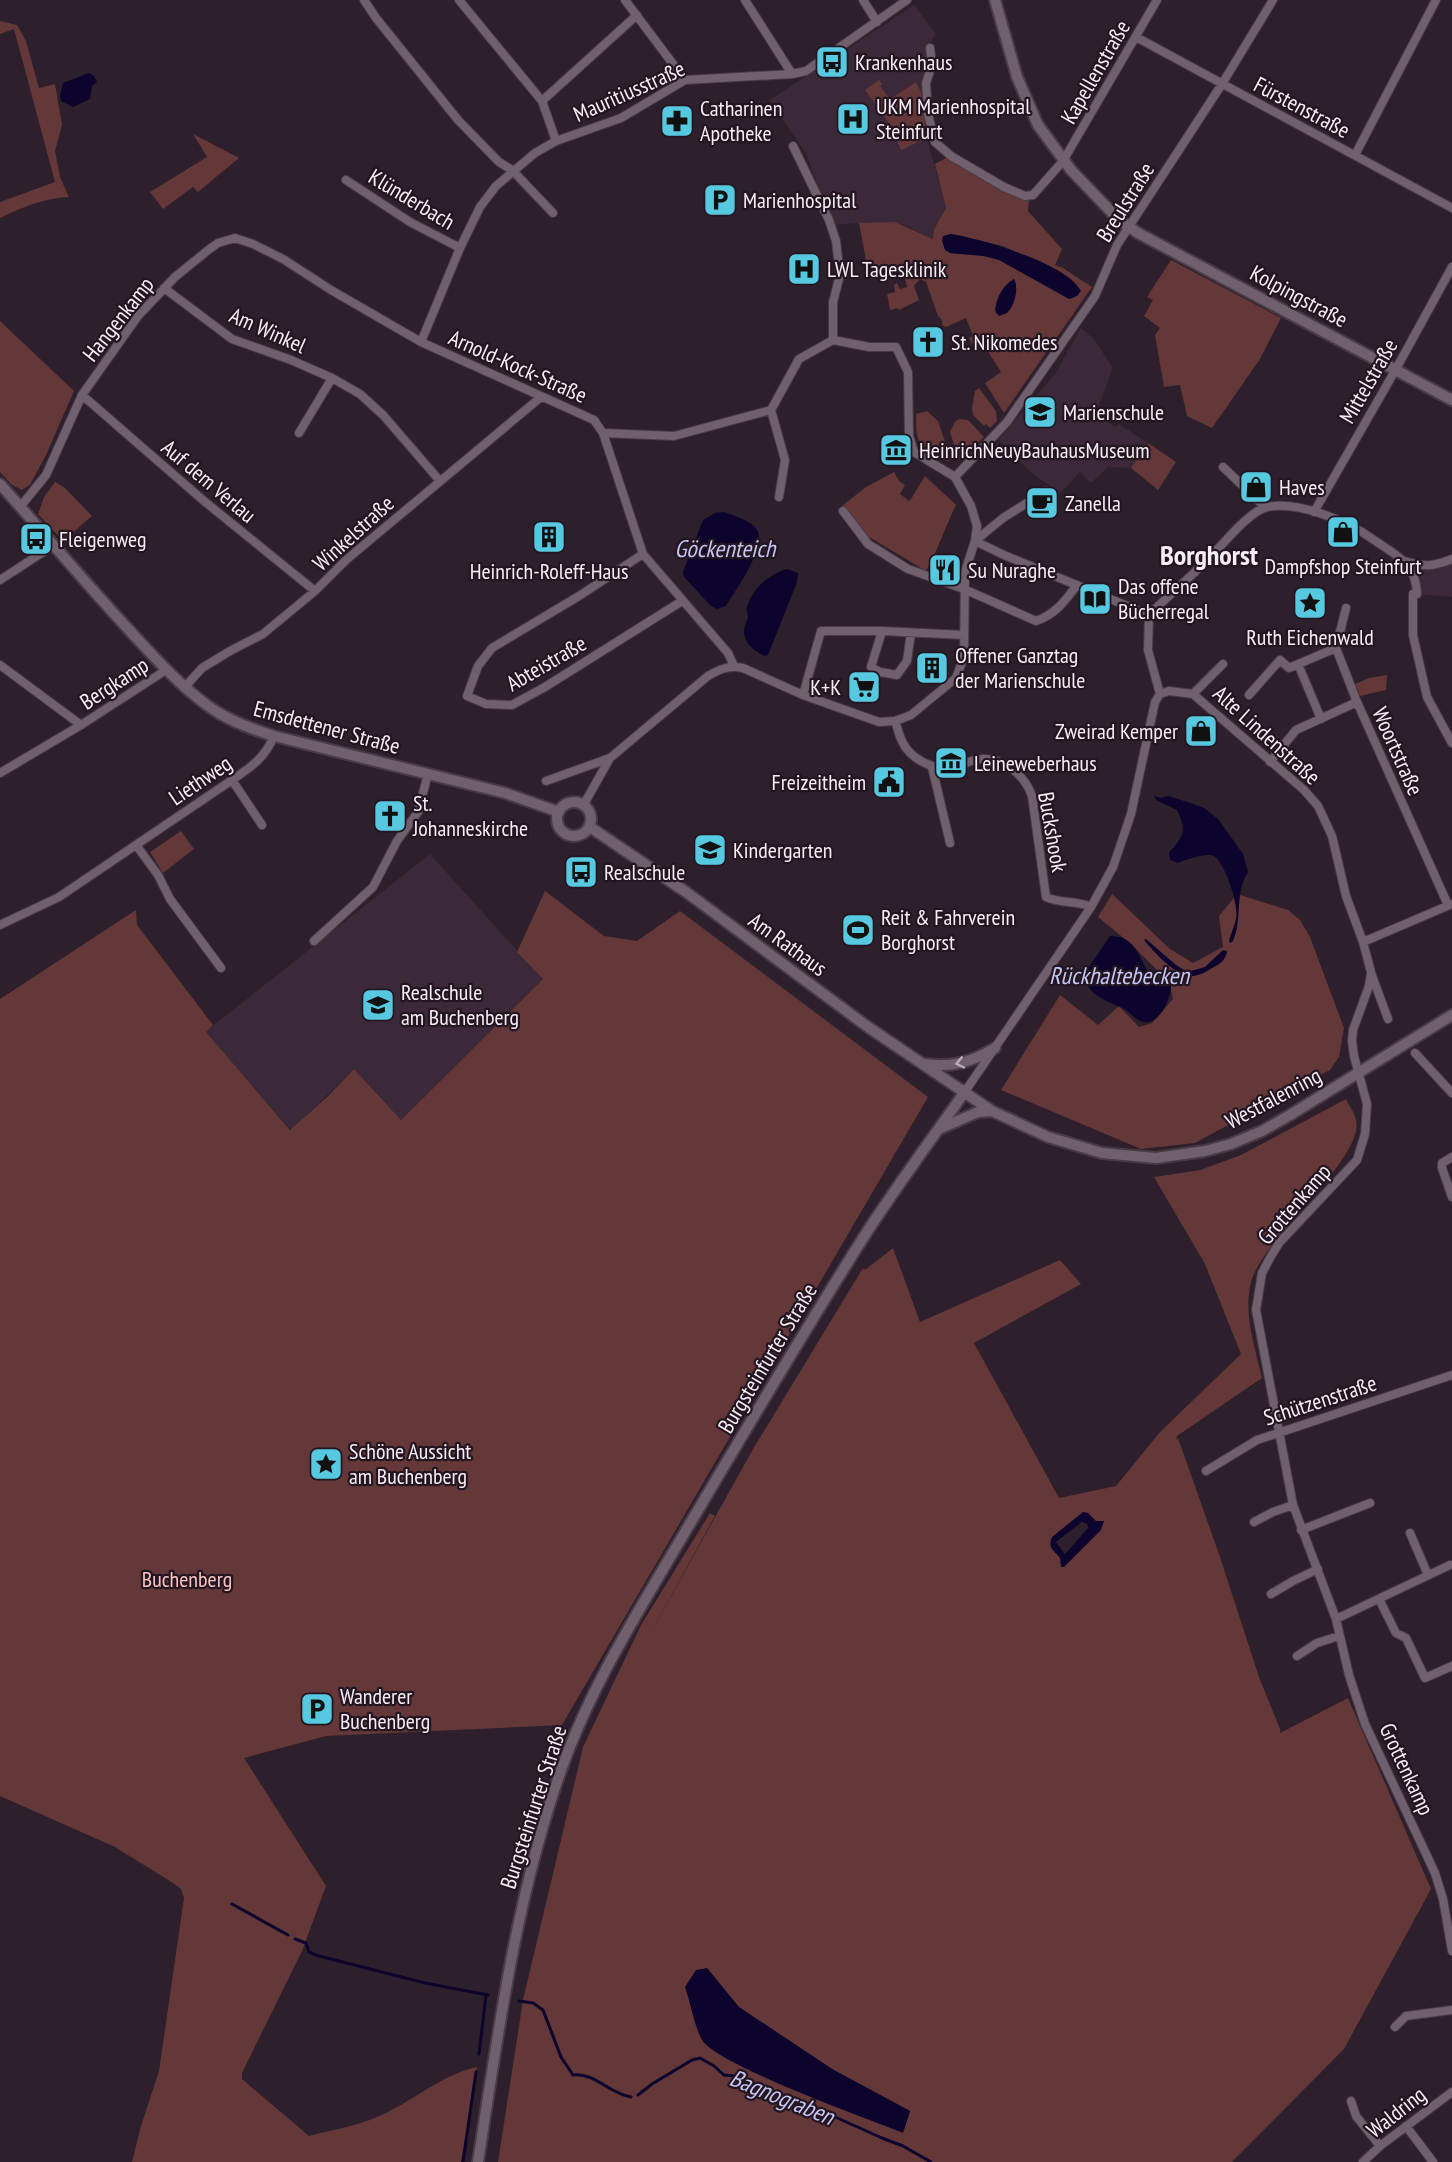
<svg xmlns="http://www.w3.org/2000/svg" width="1452" height="2162" font-family="'PT Sans Narrow',sans-serif">
<rect width="100%" height="100%" fill="#2d1f2b"/>
<path fill="#3b2838" d="M914 5 936 34 926 48V67L921 92 927 138 946 208 934 229 933 239 902 224 859 223 833 225 806 154 770 100Z
M1081 328 1094 339 1113 368 1096 413 1115 427 1119 424 1148 443 1131 468 1108 467 1091 483 1080 472 1061 493 1034 475 998 440 1055 374Z
M1452 559V597L1417 594 1416 582 1403 561 1423 566Z
M430 854 543 979 401 1120 354 1069 291 1130 205 1032Z"/>
<path fill="#643738" fill-rule="evenodd" d="M0 21 17 25 26 41 39 88 55 84 62 125 55 151 60 177 69 197C44 198 23 207 0 218V202L55 182 14 29 0 34Z
M879 80 882 84 880 86 890 99 916 82 921 92 927 138 901 150 891 126 865 90Z
M193 134 239 158 198 192 193 187 163 209 150 192 207 157Z
M946 158 1007 193 1029 200 1028 211 1062 249 1055 265 1063 268 1092 287 1004 413 985 383 1001 372 980 339 972 344 969 338 973 336 966 318 946 327 942 325V320L938 316 926 282 920 279 914 286 919 300 899 310 898 308 890 310 887 294 895 292 894 285 897 283 900 289 907 287C904 264 886 272 868 271L859 223 895 222 933 239 934 229 946 208 935 164ZM951 234 1003 246 1053 269 1072 280 1080 291 1072 299 999 260 984 256 950 253 945 250 942 240ZM1014 279 1016 288 1013 304 996 314C994 301 1002 285 1014 279Z
M1171 260 1281 318 1260 359 1212 428 1187 416 1180 385 1164 387 1155 335 1160 328 1144 316 1153 300 1147 297Z
M0 321 74 391 46 455 30 485 22 490 12 485 0 472Z
M979 388 996 411 997 421 990 428 986 424 984 426 973 415 972 408 975 391Z
M927 411 938 421 951 460C944 462 940 458 934 454 914 442 917 436 916 414Z
M959 419 968 420 984 437 959 460 950 432 955 422Z
M1148 443 1176 462 1158 490 1131 468Z
M894 472 899 481 905 485 900 494 908 500 906 503 911 499 925 476 956 505C945 527 938 550 926 571L871 538 867 540 842 506 866 487Z
M55 482 65 488 92 516 63 541 38 514 44 497Z
M1387 675 1386 690 1360 696 1355 684 1369 678Z
M181 831 194 849 163 873 150 852Z
M545 891 604 936 637 941 680 911 928 1097 562 1725 326 1736 244 1758 326 1886 302 1951 242 2073V2079L309 2136C331 2130 356 2126 377 2117 411 2103 440 2075 477 2067L461 2162H132L141 2126 159 2071 184 1898 181 1889 173 1883 115 1847 0 1796V999L136 910 137 925 213 1025 206 1032 290 1130 328 1096 354 1069 401 1120 543 979 517 952Z
M1112 894 1170 949 1193 963 1223 947 1219 916 1237 894 1288 910 1300 920 1310 937 1344 1028 1339 1057 1330 1070 1195 1143 1141 1149 1001 1090 1060 995 1098 1025 1119 1006 1139 1027 1152 1023 1173 999 1170 985H1169L1166 979 1131 944 1098 917Z
M1346 1099C1349 1106 1355 1113 1356 1120 1365 1157 1266 1236 1252 1279 1242 1312 1255 1346 1262 1378L1177 1436 1176 1440 1178 1438 1220 1557 1259 1677 1280 1729V1733L1348 1698 1431 1889 1344 2049 1232 2162H498L523 2000 583 1747 641 1625 710 1513 715 1516 644 1645 753 1449 863 1268 865 1270 893 1248 920 1322 1060 1260 1081 1284 974 1343 1059 1498 1116 1486 1160 1432 1241 1354 1205 1264 1154 1177 1200 1170 1241 1155ZM1082 1522 1087 1524 1088 1529 1065 1554 1056 1542ZM707 1968 738 2007 832 2069 910 2111 903 2132 758 2074Z"/>
<path fill="#0d042d" fill-rule="evenodd" d="M89 73 94 76 97 82 92 86 90 99 73 107 61 101 60 95 63 83Z
M951 234C982 239 1066 263 1081 291L1077 296 1069 299 999 260 984 256 950 253 945 250 942 240 943 236Z
M1014 279C1019 288 1015 305 1007 313L999 316 995 310C997 298 1003 285 1014 279Z
M724 512C734 516 751 520 757 530 767 547 735 591 726 606L717 609 711 606 684 577 683 572 703 520 715 513Z
M787 569 798 573 797 582 768 655 764 656C754 650 744 644 744 631 744 626 747 621 748 617 748 613 746 611 747 607 752 588 770 574 787 569Z
M1154 796 1161 798 1168 796 1191 803 1204 808 1218 819 1243 854 1248 872C1234 894 1243 918 1233 941L1230 943 1229 941C1231 933 1235 925 1236 918 1239 905 1225 863 1214 856 1207 852 1184 860 1178 863L1170 860 1169 853C1183 835 1188 833 1177 810L1156 800Z
M1110 936C1143 935 1139 973 1161 986L1171 984C1172 997 1160 1025 1144 1022 1134 1020 1129 1010 1120 1007 1109 1002 1097 998 1089 988L1086 975 1087 970Z
M1146 939 1176 965 1187 972 1205 967 1223 950 1227 951C1226 960 1220 964 1212 968 1206 972 1197 977 1189 976 1175 975 1153 951 1144 940Z
M1083 1512 1088 1513 1096 1521H1104L1101 1530 1064 1567H1061L1060 1558C1054 1550 1047 1548 1052 1537ZM1082 1522 1087 1524 1088 1528 1065 1554 1056 1542Z
M707 1968 739 2007 832 2069 910 2111 903 2133C867 2118 719 2066 702 2040 695 2028 690 2001 685 1987L696 1970Z"/>
<g fill="none" stroke-linecap="round" stroke-linejoin="round">
<path stroke="#0d042d" stroke-width="3" d="M232 1904 288 1935
M295 1939 306 1943 309 1952 319 1956 425 1983 488 1995
M519 2001 533 2003 543 2010 561 2057 573 2075C594 2072 610 2094 631 2097
M479 2054 486 1996
M638 2095 652 2084 692 2060 700 2058 714 2066 724 2075 734 2076 752 2085 803 2104 817 2111 824 2112 882 2138 903 2146 931 2162
M463 2162 476 2072"/>
<defs>
<path id="street" d="M364 0 376 18 458 120 499 162 512 170 553 213
M459 0 542 101 556 141
M625 0 685 80
M745 0 792 74
M863 0 877 22
M1136 37 1452 208
M930 48 932 65 926 83 928 114 935 142 951 156 1004 187 1025 196 1033 195 1063 161 1157 0
M542 101 637 15
M793 146 829 220 836 241 840 275 833 302V340
M1355 155 1436 0
M346 180 410 222 460 248
M164 288 232 339 291 360 332 378 360 394 383 415 440 481
M421 342 460 248 480 207 496 186 535 153 556 141 621 118 685 80 792 74 806 71 907 0
M82 395 204 501 315 591
M771 410 785 460 779 497
M299 433 332 378
M603 433 674 436 771 410 799 359 833 340
M1223 467 1265 507
M955 477 1007 422 1095 296 1117 245 1222 84 1273 0
M20 507 46 475 82 395 138 316 175 277 207 251 218 243 235 238 253 244 283 259 331 290 421 342 594 420 603 433 643 554 728 653 734 666
M843 511 868 544 908 569 964 589 1036 621C1056 614 1065 601 1077 585
M1314 512 1396 369 1452 267
M975 541 1004 555 1149 615
M975 541 1003 518 1046 491
M643 554 579 596 492 648 478 666 467 696 486 704 512 705 545 687 682 601
M1404 561C1425 567 1432 567 1452 559
M0 580 54 545
M1413 594V635L1427 697 1452 743
M1346 608 1336 648 1357 702 1448 905
M1149 615C1169 595 1190 578 1209 558 1223 545 1249 511 1267 507 1299 501 1348 521 1374 540 1397 556 1416 563 1417 594
M882 631 871 667 880 672 897 675 907 661 911 633
M1298 664 1321 719
M0 665 81 725
M184 688 202 668 230 651 263 634 315 591 346 560 541 397
M1160 694 1169 691 1193 694 1304 790 1318 806 1332 836 1346 896 1363 942 1371 972 1369 986 1353 1030 1352 1041 1354 1056 1367 1104 1365 1134 1357 1160 1279 1243 1270 1258 1262 1273 1256 1310 1293 1505 1336 1619 1349 1675 1365 1724 1435 1873 1443 1899 1452 1951
M1193 694 1223 664
M803 695 821 631H882L964 635
M1249 695 1280 660 1289 668 1336 648
M895 721C898 729 899 736 903 743 911 759 933 770 951 768 961 766 972 759 982 759 1005 758 1025 776 1032 796L1046 897C1060 904 1077 900 1091 907
M1270 762 1296 730 1357 702
M932 767 950 843
M0 773 81 725 166 670
M232 780 262 825
M546 781 610 758
M584 804 610 758 708 676C720 669 729 665 743 668L803 695 879 722 895 721 911 715 956 678 964 657 965 572 975 541 977 526 971 506 955 477 914 452 909 436 908 372 896 347H869L833 340
M136 845 158 875 170 899 221 968
M0 925 59 897 232 780C251 767 265 758 274 736
M314 941 373 887 397 841 418 812 428 774
M1363 942 1452 904
M1371 973 1388 1019
M1415 1053 1452 1093
M964 1093 1091 907 1113 867 1131 814 1155 702 1160 694 1148 650 1149 615
M1452 1157 1442 1163V1168L1452 1197
M1206 1471 1257 1440 1452 1375
M1254 1522 1273 1512 1293 1505
M1301 1530 1370 1503
M1410 1533 1428 1575
M1271 1594 1293 1581 1318 1569
M1379 1599 1396 1633 1406 1638 1425 1678 1452 1666
M1336 1619 1450 1565
M1297 1656 1317 1643 1339 1636
M1395 2027 1406 2016 1452 2010
M1351 2101 1356 2116 1380 2146
M1406 2126 1433 2162
M1363 2162 1380 2146 1452 2092"/>
<path id="secondary" d="M995 0 1017 77 1038 125 1071 170 1119 220 1138 233 1452 400
M0 484C44 533 86 584 131 632 156 659 180 686 211 708 229 721 252 729 274 736L505 793 559 812
M557 819a17 17 0 1 1 34 0a17 17 0 1 1-34 0Z
M590 827 686 892 868 1027 992 1111 1048 1137 1102 1153 1156 1158 1205 1151 1231 1144 1262 1131 1290 1115 1452 1015
M924 1064C951 1068 972 1062 995 1048
M939 1129 978 1112 992 1111
M478 2162C498 2034 515 1905 557 1782 587 1691 640 1609 688 1527 746 1429 804 1331 865 1235 896 1187 931 1140 964 1093"/>
</defs>
<use href="#street" stroke="#473b45" stroke-width="10"/>
<use href="#secondary" stroke="#473b45" stroke-width="14"/>
<use href="#street" stroke="#705f6d" stroke-width="8"/>
<use href="#secondary" stroke="#705f6d" stroke-width="10"/>
</g>
<defs><path id="oneway-chevron" d="M-2-3.5L2.5 0L-2 3.5" fill="none" stroke-width="1.6" stroke-linecap="round" stroke-linejoin="round" transform="scale(1.5)"/></defs>
<use stroke="#baadb8" href="#oneway-chevron" transform="translate(960 1063) rotate(168)"/>
<defs>
<symbol id="bus-square" viewBox="-11 -11 22 22"><rect x="-9" y="-9" width="18" height="18" rx="4" fill="#56c9e1" stroke="#231621"/><path d="M-5-6H5V4H4V6H2V4H-2V6H-4V4H-5ZM-3.5-4V0h7V-4ZM-3.5 1.2v1.5H-2V1.2ZM2 1.2v1.5H3.5V1.2Z" fill="#111"/></symbol>
<symbol id="hospital-square" viewBox="-11 -11 22 22"><rect x="-9" y="-9" width="18" height="18" rx="4" fill="#56c9e1" stroke="#231621"/><path d="M-5-5h3v3.5h4V-5h3V5h-3V1.5h-4V5h-3Z" fill="#111"/></symbol>
<symbol id="pharmacy-square" viewBox="-11 -11 22 22"><rect x="-9" y="-9" width="18" height="18" rx="4" fill="#56c9e1" stroke="#231621"/><path d="M-2-6h4v4h4v4h-4v4h-4v-4h-4v-4h4Z" fill="#111"/></symbol>
<symbol id="parking-square" viewBox="-11 -11 22 22"><rect x="-9" y="-9" width="18" height="18" rx="4" fill="#56c9e1" stroke="#231621"/><path d="M-3.5-5.5H1a3.5 3.5 0 0 1 0 7H-1V5.5H-3.5ZM-1-3.4V-.6H.8a1.4 1.4 0 0 0 0-2.8Z" fill="#111"/></symbol>
<symbol id="church-square" viewBox="-11 -11 22 22"><rect x="-9" y="-9" width="18" height="18" rx="4" fill="#56c9e1" stroke="#231621"/><path d="M-1.2-6h2.4v3.5h3.3v2.4h-3.3V6h-2.4V-.1h-3.3v-2.4h3.3Z" fill="#111"/></symbol>
<symbol id="school-square" viewBox="-11 -11 22 22"><rect x="-9" y="-9" width="18" height="18" rx="4" fill="#56c9e1" stroke="#231621"/><path d="M0-5L7-2L0 1L-7-2ZM-4 1L0 2.5L4 1V4Q0 6-4 4Z" fill="#111"/></symbol>
<symbol id="museum-square" viewBox="-11 -11 22 22"><rect x="-9" y="-9" width="18" height="18" rx="4" fill="#56c9e1" stroke="#231621"/><path d="M0-6L6-3V-2H-6V-3ZM-5-1h2V3h-2ZM-1-1h2V3h-2ZM3-1h2V3H3ZM-6 4H6V6H-6Z" fill="#111"/></symbol>
<symbol id="shop-square" viewBox="-11 -11 22 22"><rect x="-9" y="-9" width="18" height="18" rx="4" fill="#56c9e1" stroke="#231621"/><path d="M-5-2.5h2.3a2.7 3.5 0 0 1 5.4 0H5L5.5 6h-11ZM-1.5-2.5h3a1.5 2.3 0 0 0-3 0Z" fill="#111"/></symbol>
<symbol id="cafe-square" viewBox="-11 -11 22 22"><rect x="-9" y="-9" width="18" height="18" rx="4" fill="#56c9e1" stroke="#231621"/><path d="M-5.5-4.5H6V0H3Q3 3.5 0 3.5H-2.5Q-5.5 3.5-5.5 0ZM3-3.2v2h1.7v-2ZM-6 4.5H4V6H-6Z" fill="#111"/></symbol>
<symbol id="building-square" viewBox="-11 -11 22 22"><rect x="-9" y="-9" width="18" height="18" rx="4" fill="#56c9e1" stroke="#231621"/><path d="M-4-6H4V6H1V3H-1V6H-4ZM-2.5-4.3h1.7v1.8h-1.7ZM.8-4.3h1.7v1.8H.8ZM-2.5-1h1.7V.8h-1.7ZM.8-1h1.7V.8H.8Z" fill="#111"/></symbol>
<symbol id="restaurant-square" viewBox="-11 -11 22 22"><rect x="-9" y="-9" width="18" height="18" rx="4" fill="#56c9e1" stroke="#231621"/><path d="M-5-6h1v4h1v-4h1v4h1v-4h1v5L-1.5 .5V6h-2V.5L-5-1ZM5-6V6H3V1.5H1.5Q1.5-4 5-6Z" fill="#111"/></symbol>
<symbol id="library-square" viewBox="-11 -11 22 22"><rect x="-9" y="-9" width="18" height="18" rx="4" fill="#56c9e1" stroke="#231621"/><path d="M-6-4Q-3-5.5-.7-3.5V5Q-3 3-6 4ZM6-4Q3-5.5 .7-3.5V5Q3 3 6 4Z" fill="#111"/></symbol>
<symbol id="sight-square" viewBox="-11 -11 22 22"><rect x="-9" y="-9" width="18" height="18" rx="4" fill="#56c9e1" stroke="#231621"/><path d="M0-6L1.8-2.2L6-1.7L2.9 1.2L3.7 5.4L0 3.3L-3.7 5.4L-2.9 1.2L-6-1.7L-1.8-2.2Z" fill="#111"/></symbol>
<symbol id="supermarket-square" viewBox="-11 -11 22 22"><rect x="-9" y="-9" width="18" height="18" rx="4" fill="#56c9e1" stroke="#231621"/><path d="M-6-5.5h2.5l.6 2H6L4.5 2H-2.5L-4.4-4H-6ZM-1.5 3.2a1.3 1.3 0 1 0 .1 0ZM3 3.2a1.3 1.3 0 1 0 .1 0Z" fill="#111"/></symbol>
<symbol id="civic-square" viewBox="-11 -11 22 22"><rect x="-9" y="-9" width="18" height="18" rx="4" fill="#56c9e1" stroke="#231621"/><path d="M-.6-6.5H3V-4.5H.6V-3L4-1V1h2V6H-6V1h2V-1L-.6-3ZM-1.2 2.5V6h2.4V2.5Z" fill="#111"/></symbol>
<symbol id="stadium-square" viewBox="-11 -11 22 22"><rect x="-9" y="-9" width="18" height="18" rx="4" fill="#56c9e1" stroke="#231621"/><path d="M0-5a6.5 5 0 1 0 0 10a6.5 5 0 1 0 0-10ZM-3.5-1.8h7v3.6h-7Z" fill="#111"/></symbol>
</defs>
<g fill-rule="evenodd">
<use href="#bus-square" x="813" y="43" width="38" height="38"/>
<use href="#hospital-square" x="834" y="100" width="38" height="38"/>
<use href="#pharmacy-square" x="658" y="102" width="38" height="38"/>
<use href="#parking-square" x="701" y="181" width="38" height="38"/>
<use href="#hospital-square" x="785" y="250" width="38" height="38"/>
<use href="#church-square" x="909" y="323" width="38" height="38"/>
<use href="#school-square" x="1021" y="393" width="38" height="38"/>
<use href="#museum-square" x="877" y="431" width="38" height="38"/>
<use href="#shop-square" x="1237" y="468" width="38" height="38"/>
<use href="#cafe-square" x="1023" y="484" width="38" height="38"/>
<use href="#shop-square" x="1324" y="513" width="38" height="38"/>
<use href="#building-square" x="530" y="518" width="38" height="38"/>
<use href="#bus-square" x="17" y="520" width="38" height="38"/>
<use href="#restaurant-square" x="926" y="551" width="38" height="38"/>
<use href="#library-square" x="1076" y="580" width="38" height="38"/>
<use href="#sight-square" x="1291" y="584" width="38" height="38"/>
<use href="#building-square" x="913" y="649" width="38" height="38"/>
<use href="#supermarket-square" x="845" y="668" width="38" height="38"/>
<use href="#shop-square" x="1182" y="712" width="38" height="38"/>
<use href="#museum-square" x="932" y="744" width="38" height="38"/>
<use href="#civic-square" x="870" y="763" width="38" height="38"/>
<use href="#church-square" x="371" y="797" width="38" height="38"/>
<use href="#school-square" x="691" y="831" width="38" height="38"/>
<use href="#bus-square" x="562" y="853" width="38" height="38"/>
<use href="#stadium-square" x="839" y="911" width="38" height="38"/>
<use href="#school-square" x="359" y="986" width="38" height="38"/>
<use href="#sight-square" x="307" y="1445" width="38" height="38"/>
<use href="#parking-square" x="298" y="1690" width="38" height="38"/>
</g>
<g text-anchor="middle" dominant-baseline="central" stroke-width="4.5" stroke-linejoin="round" paint-order="stroke">
<g font-size="22" fill="#f7edf5" stroke="#231621" text-anchor="start">
<text x="855" y="62">Krankenhaus</text>
<text x="876" y="106">UKM Marienhospital<tspan x="876" dy="25">Steinfurt</tspan></text>
<text x="700" y="108">Catharinen<tspan x="700" dy="25">Apotheke</tspan></text>
<text x="743" y="200">Marienhospital</text>
<text x="827" y="269">LWL Tagesklinik</text>
<text x="951" y="342">St. Nikomedes</text>
<text x="1063" y="412">Marienschule</text>
<text x="919" y="450">HeinrichNeuyBauhausMuseum</text>
<text x="1279" y="487">Haves</text>
<text x="1065" y="503">Zanella</text>
<text x="59" y="539">Fleigenweg</text>
<text x="1343" y="566" text-anchor="middle">Dampfshop Steinfurt</text>
<text x="968" y="570">Su Nuraghe</text>
<text x="549" y="571" text-anchor="middle">Heinrich-Roleff-Haus</text>
<text x="1118" y="586">Das offene<tspan x="1118" dy="25">Bücherregal</tspan></text>
<text x="1310" y="637" text-anchor="middle">Ruth Eichenwald</text>
<text x="955" y="655">Offener Ganztag<tspan x="955" dy="25">der Marienschule</tspan></text>
<text x="841" y="687" text-anchor="end">K+K</text>
<text x="1178" y="731" text-anchor="end">Zweirad Kemper</text>
<text x="974" y="763">Leineweberhaus</text>
<text x="866" y="782" text-anchor="end">Freizeitheim</text>
<text x="413" y="803">St.<tspan x="413" dy="25">Johanneskirche</tspan></text>
<text x="733" y="850">Kindergarten</text>
<text x="604" y="872">Realschule</text>
<text x="881" y="917">Reit &amp; Fahrverein<tspan x="881" dy="25">Borghorst</tspan></text>
<text x="401" y="992">Realschule<tspan x="401" dy="25">am Buchenberg</tspan></text>
<text x="349" y="1451">Schöne Aussicht<tspan x="349" dy="25">am Buchenberg</tspan></text>
<text x="340" y="1696">Wanderer<tspan x="340" dy="25">Buchenberg</tspan></text>
</g>
<g font-size="22" fill="#f7edf5" stroke="#231621">
<text transform="translate(1095 72) rotate(-60)">Kapellenstraße</text>
<text transform="translate(629 91) rotate(-24)">Mauritiusstraße</text>
<text transform="translate(1302 107) rotate(28)">Fürstenstraße</text>
<text transform="translate(412 199) rotate(31)">Klünderbach</text>
<text transform="translate(1125 202) rotate(-58)">Breulstraße</text>
<text transform="translate(1299 296) rotate(28)">Kolpingstraße</text>
<text transform="translate(118 319) rotate(-52)">Hangenkamp</text>
<text transform="translate(268 330) rotate(24)">Am Winkel</text>
<text transform="translate(518 366) rotate(24)">Arnold-Kock-Straße</text>
<text transform="translate(1368 381) rotate(-60)">Mittelstraße</text>
<text transform="translate(209 481) rotate(40)">Auf dem Verlau</text>
<text transform="translate(353 533) rotate(-42)">Winkelstraße</text>
<text transform="translate(546 663) rotate(-30)">Abteistraße</text>
<text transform="translate(114 683) rotate(-33)">Bergkamp</text>
<text transform="translate(327 727) rotate(15)">Emsdettener Straße</text>
<text transform="translate(1267 735) rotate(42)">Alte Lindenstraße</text>
<text transform="translate(1398 751) rotate(66)">Woortstraße</text>
<text transform="translate(200 780) rotate(-34)">Liethweg</text>
<text transform="translate(1053 832) rotate(80)">Buckshook</text>
<text transform="translate(788 944) rotate(36)">Am Rathaus</text>
<text transform="translate(1273 1098) rotate(-28)">Westfalenring</text>
<text transform="translate(1294 1204) rotate(-49)">Grottenkamp</text>
<text transform="translate(767 1358) rotate(-59)">Burgsteinfurter Straße</text>
<text transform="translate(1320 1400) rotate(-18)">Schützenstraße</text>
<text transform="translate(1407 1769) rotate(65)">Grottenkamp</text>
<text transform="translate(533 1807) rotate(-72)">Burgsteinfurter Straße</text>
<text transform="translate(1396 2112) rotate(-38)">Waldring</text>
</g>
<g font-size="22" fill="#fbc3c2" stroke="#231621">
<text x="187" y="1579">Buchenberg</text>
</g>
<g font-size="24" font-style="italic" fill="#c5c5f4" stroke="#231621">
<text x="725" y="548">Göckenteich</text>
<text x="1119" y="975">Rückhaltebecken</text>
<text transform="translate(782 2097) rotate(22)">Bagnograben</text>
</g>
<g font-size="28" font-weight="bold" fill="#f7edf5" stroke="#231621">
<text x="1209" y="554">Borghorst</text>
</g>
</g>
</svg>
